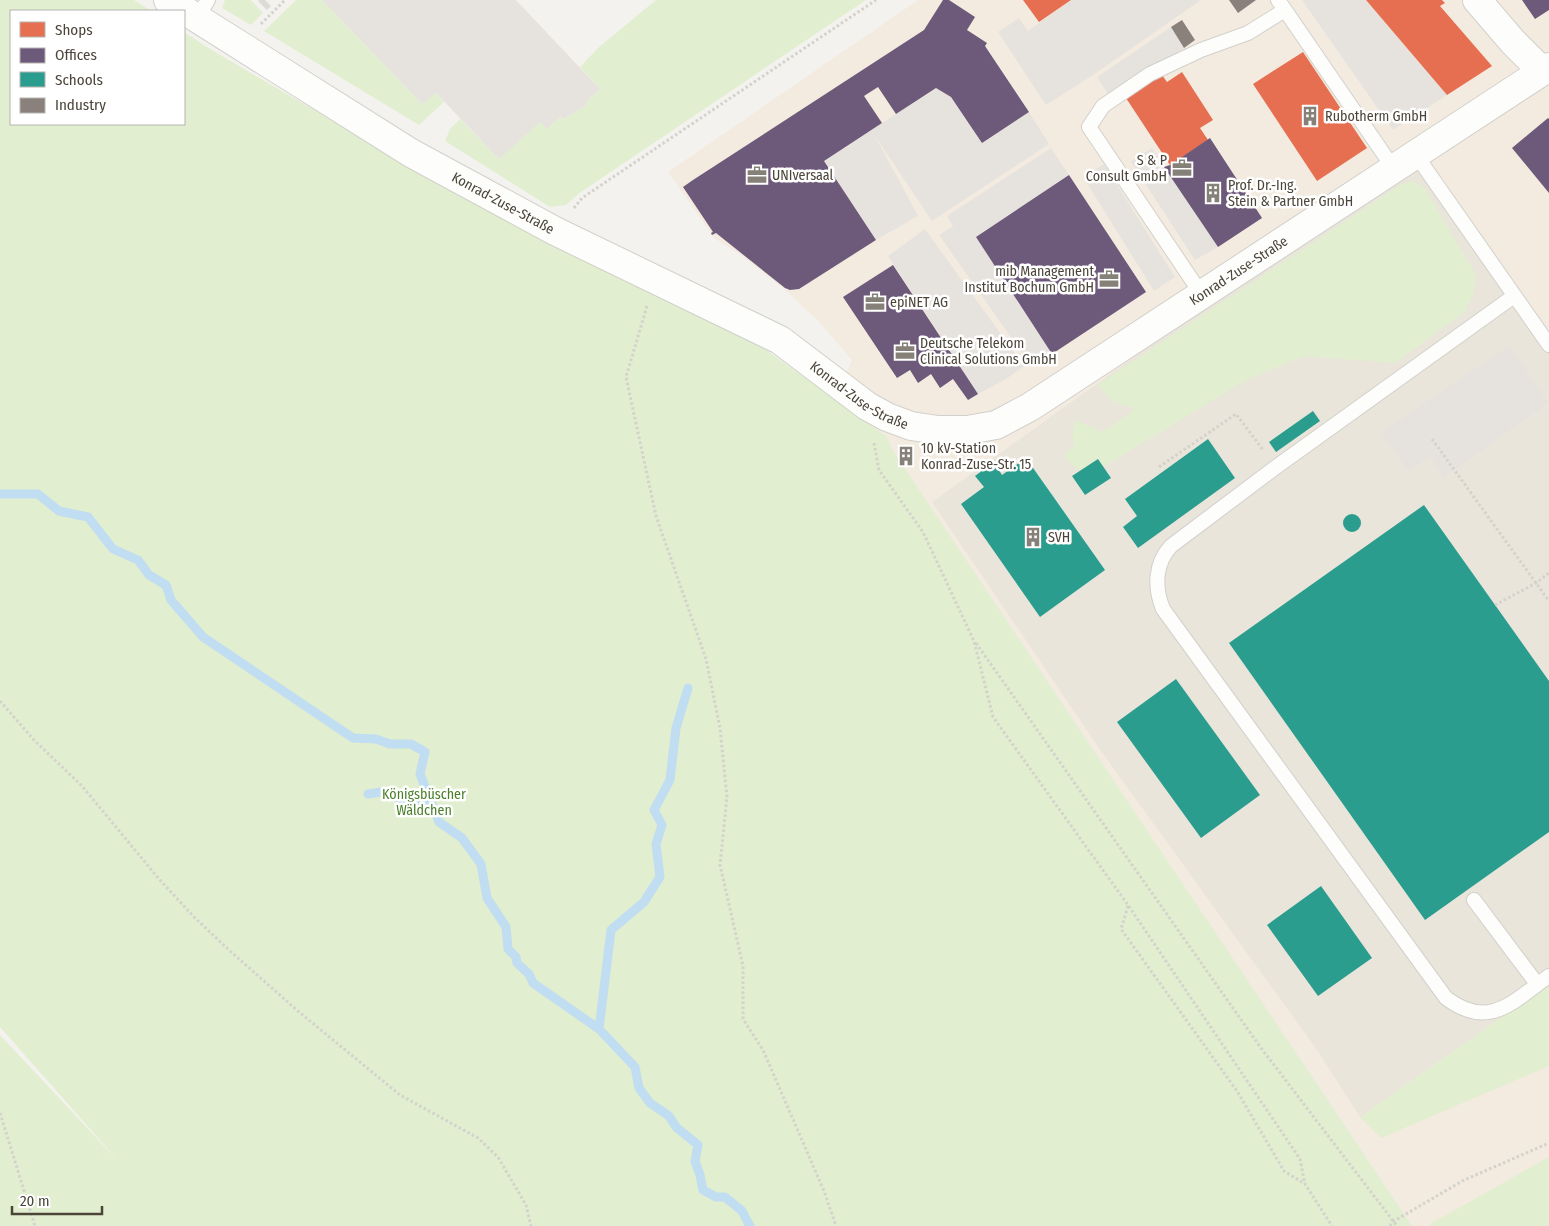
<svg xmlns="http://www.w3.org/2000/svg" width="1549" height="1226" font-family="'Fira Sans Condensed',sans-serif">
<rect width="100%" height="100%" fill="#f4f2ee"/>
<path fill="#f3ebdf" d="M918 0H1549V1226H1412L892 449 887 437 833 398 852 360 817 320 783 288 738 253 714 238 668 172Z"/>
<path fill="#eae5da" d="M1416 155 1549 352V984L1360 1117 1317 1050 1101 751 932 502Z"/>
<path fill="#e1eecf" d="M0 0H134L151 11H11V124H184V32L210 49 480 207 559 245 653 294 762 347 887 437 892 449 1412 1226H0V1035L121 1164 0 1027Z
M225 0H251L263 13 251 25 222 8Z
M296 0H322L422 104 435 92 444 102 419 125 264 31Z
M656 0H866L581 192 566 205 550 207 445 141 450 129 460 119 499 159 501 80 547 129 561 116 564 119 588 104 586 102 600 89 580 67 598 48Z
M1412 181 1424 187 1476 275 1474 292 1465 312 1395 363 1304 356 1248 379 1103 467 1097 459 1080 471 1070 463 1064 455 1075 444 1072 434 1075 420 1103 432 1135 409 1114 402 1097 385 1400 185Z
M1549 984V1066L1381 1138 1360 1117Z
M1549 1157V1226H1431L1430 1224Z"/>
<path fill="#e6e3df" d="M322 0H516L600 89 586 102 588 104 564 119 561 116 547 129 540 122 499 159 436 93 422 104Z
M1071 0H1201L1096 73 1046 105 998 32 1019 18 1028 31Z
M1302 0H1366L1447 95 1393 130Z
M1171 27 1184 48 1110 97 1097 77Z
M936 88 951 97 982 143 1029 112 1049 144 932 221 875 136 918 216 876 240 824 161Z
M1051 148 1069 175 976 237 1052 354 1032 367 939 235 953 226 947 216Z
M1152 148 1218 247 1195 260 1131 162Z
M1104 164 1175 277 1154 291 1083 177Z
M925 229 1024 366 1006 379 978 394 888 256Z
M1510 345 1548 403 1443 478 1430 456 1409 472 1381 432Z"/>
<path fill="#e76f51" d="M1023 0H1071L1039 22Z
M1366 0H1442L1445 3 1440 6 1492 66 1447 95Z
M1303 52 1367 148 1317 181 1253 84Z
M1182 72 1213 120 1200 128 1208 140 1170 165 1126 98 1162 75 1167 82Z
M900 451 913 454 912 460 898 457Z"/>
<path fill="#6d597a" d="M943 0H949L975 17 967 30 987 43 985 46 1029 112 982 143 951 97 936 88 896 114 878 87 864 96 882 123 824 161 876 240 799 289 790 290 785 288 716 233 712 235 711 233 713 232 683 187 693 180 924 30Z
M1522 0H1549V10L1535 19Z
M1548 118 1549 119V193L1512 148Z
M1210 138 1262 218 1218 247 1164 167 1170 165Z
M1069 175 1146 292 1052 354 976 237Z
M893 265 978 394 968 400 953 379 940 388 931 374 918 383 910 370 897 378 843 297Z"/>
<path fill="#2a9d8f" d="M1313 411 1320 421 1276 452 1269 442Z
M1208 439 1235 478 1138 548 1123 527 1137 516 1125 499Z
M1026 458 1105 570 1040 617 961 504 984 487 975 476 994 462 1002 475Z
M1098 459 1111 478 1085 495 1072 476Z
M1424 505 1549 681V832L1425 920 1229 643Z
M1343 523a9 9 0 1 1 18 0a9 9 0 1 1-18 0Z
M1176 679 1260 795 1201 838 1117 722Z
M1321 886 1372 958 1318 996 1267 925Z"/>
<path fill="#8a817c" d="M1229 0H1256L1238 13Z
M1182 20 1195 40 1184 48 1171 27Z"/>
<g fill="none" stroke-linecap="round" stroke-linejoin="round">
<path stroke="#c0ddf1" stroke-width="9" d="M0 494H38L59 511 88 517 113 549 138 560 149 575 166 585 171 600 203 637 353 738 376 739 390 744H411L425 752 420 774 439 822 462 838 481 864 487 898 506 927 508 949 516 957 517 963 529 974 533 983 599 1029 635 1067 639 1088 650 1103 669 1116 676 1127 698 1145 695 1161 700 1175 703 1190 716 1197H725L742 1211 750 1226
M368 794 381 792 410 802 432 805
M599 1029 611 930 644 902 660 877 656 844 662 825 654 810 670 780 676 728 688 688"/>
</g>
<path fill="#dedbd6" d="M259 0H265L271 6 267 10 258 1Z"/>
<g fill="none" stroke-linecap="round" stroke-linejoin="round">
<defs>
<path id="lane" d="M1285 10 1394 169
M197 18 208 0
M1416 155 1549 345
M1202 295 1089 127 1103 106 1150 74 1201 50 1248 33 1285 10 1278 0
M1514 296 1276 467 1171 546C1155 563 1154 587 1163 609L1446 998C1490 1031 1513 1001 1549 976
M1474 900 1537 984"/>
<g id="street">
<path id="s1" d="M168 0 411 153 555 231 780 340 867 406 887 417 911 426 938 430H967L996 425 1030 407 1549 67"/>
<path d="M1477 0 1513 42 1542 71"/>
</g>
</defs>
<use href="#lane" stroke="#d2d0cb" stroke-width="16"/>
<use href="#street" stroke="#d2d0cb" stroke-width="30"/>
<path stroke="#d3d2cc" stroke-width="3" stroke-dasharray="2.5 2.5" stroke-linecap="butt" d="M261 24 285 0
M574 208 582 198 876 0
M647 306 626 377 656 516 706 659 720 728 727 797 720 865 743 966V1019L763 1050 824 1191 836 1226
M1432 439 1549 601
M874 443 879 470 923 532 974 641 993 717 1128 905 1300 1159 1305 1184 1332 1226
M1159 467 1236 414 1263 450
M1495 605 1536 583 1549 573
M976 643 1261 1048 1397 1226
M0 701 34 740 82 786 159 879 195 918 230 951 299 1012 400 1095 478 1138 498 1157 526 1205 531 1226
M1128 906 1121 929 1237 1091 1284 1171 1305 1184
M0 1113 35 1226
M1390 1226 1394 1221 1464 1180 1549 1143"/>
<use href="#lane" stroke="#fdfdfc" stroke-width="14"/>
<use href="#street" stroke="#fdfdfc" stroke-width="28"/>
</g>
<defs>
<symbol id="building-bare" viewBox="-9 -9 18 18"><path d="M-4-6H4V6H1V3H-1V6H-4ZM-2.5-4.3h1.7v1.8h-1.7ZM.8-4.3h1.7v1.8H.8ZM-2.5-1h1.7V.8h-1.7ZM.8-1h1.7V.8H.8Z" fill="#868178" stroke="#fff" stroke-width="2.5" paint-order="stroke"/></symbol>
<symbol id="office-bare" viewBox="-9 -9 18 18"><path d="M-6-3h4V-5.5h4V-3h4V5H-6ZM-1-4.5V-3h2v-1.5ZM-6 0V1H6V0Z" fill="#868178" stroke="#fff" stroke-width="2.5" paint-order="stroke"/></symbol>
</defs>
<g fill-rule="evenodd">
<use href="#building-bare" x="1296" y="102" width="28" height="28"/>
<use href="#office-bare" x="1168" y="154" width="28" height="28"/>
<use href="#office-bare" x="743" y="161" width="28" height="28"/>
<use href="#building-bare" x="1199" y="179" width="28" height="28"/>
<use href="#office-bare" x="1095" y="265" width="28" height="28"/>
<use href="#office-bare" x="861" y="288" width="28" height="28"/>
<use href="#office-bare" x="891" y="337" width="28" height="28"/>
<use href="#building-bare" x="892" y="442" width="28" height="28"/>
<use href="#building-bare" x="1019" y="523" width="28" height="28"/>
</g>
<g text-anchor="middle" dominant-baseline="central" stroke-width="5" stroke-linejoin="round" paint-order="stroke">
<g font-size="14" fill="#4b4439" stroke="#fff" text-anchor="start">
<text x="1325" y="116">Rubotherm GmbH</text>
<text x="1167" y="160" text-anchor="end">S &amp; P<tspan x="1167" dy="16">Consult GmbH</tspan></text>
<text x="772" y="175">UNIversaal</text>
<text x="1228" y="185">Prof. Dr.-Ing.<tspan x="1228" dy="16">Stein &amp; Partner GmbH</tspan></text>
<text x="1094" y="271" text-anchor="end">mib Management<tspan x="1094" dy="16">Institut Bochum GmbH</tspan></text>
<text x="890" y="302">epiNET AG</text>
<text x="920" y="343">Deutsche Telekom<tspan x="920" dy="16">Clinical Solutions GmbH</tspan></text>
<text x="921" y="448">10 kV-Station<tspan x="921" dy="16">Konrad-Zuse-Str. 15</tspan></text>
<text x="1048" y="537">SVH</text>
</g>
<g font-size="14" fill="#4b4439" stroke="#fff">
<text stroke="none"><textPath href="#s1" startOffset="392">Konrad-Zuse-Straße</textPath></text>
<text stroke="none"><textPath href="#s1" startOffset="1232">Konrad-Zuse-Straße</textPath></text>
<text stroke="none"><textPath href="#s1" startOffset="798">Konrad-Zuse-Straße</textPath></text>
</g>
<g font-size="14" fill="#4a7f2a" stroke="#fff">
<text x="424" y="794">Königsbüscher<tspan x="424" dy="16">Wäldchen</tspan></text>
</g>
</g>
<rect x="10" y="10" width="175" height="115" fill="#ffffff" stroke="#b7b4b0"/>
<rect x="20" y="22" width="25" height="15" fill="#e76f51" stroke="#b7b4b0"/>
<text x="55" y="35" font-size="15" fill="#4b4439">Shops</text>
<rect x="20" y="48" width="25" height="15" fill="#6d597a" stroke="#b7b4b0"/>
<text x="55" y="60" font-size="15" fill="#4b4439">Offices</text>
<rect x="20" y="72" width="25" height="15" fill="#2a9d8f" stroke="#b7b4b0"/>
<text x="55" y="85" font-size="15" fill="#4b4439">Schools</text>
<rect x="20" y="98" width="25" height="15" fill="#8a817c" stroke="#b7b4b0"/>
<text x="55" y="110" font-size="15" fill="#4b4439">Industry</text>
<path d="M12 1206v8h90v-8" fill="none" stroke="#4b4439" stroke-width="2.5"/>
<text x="20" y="1206" font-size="15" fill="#4b4439" stroke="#ffffff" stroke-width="4" paint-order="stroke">20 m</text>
</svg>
